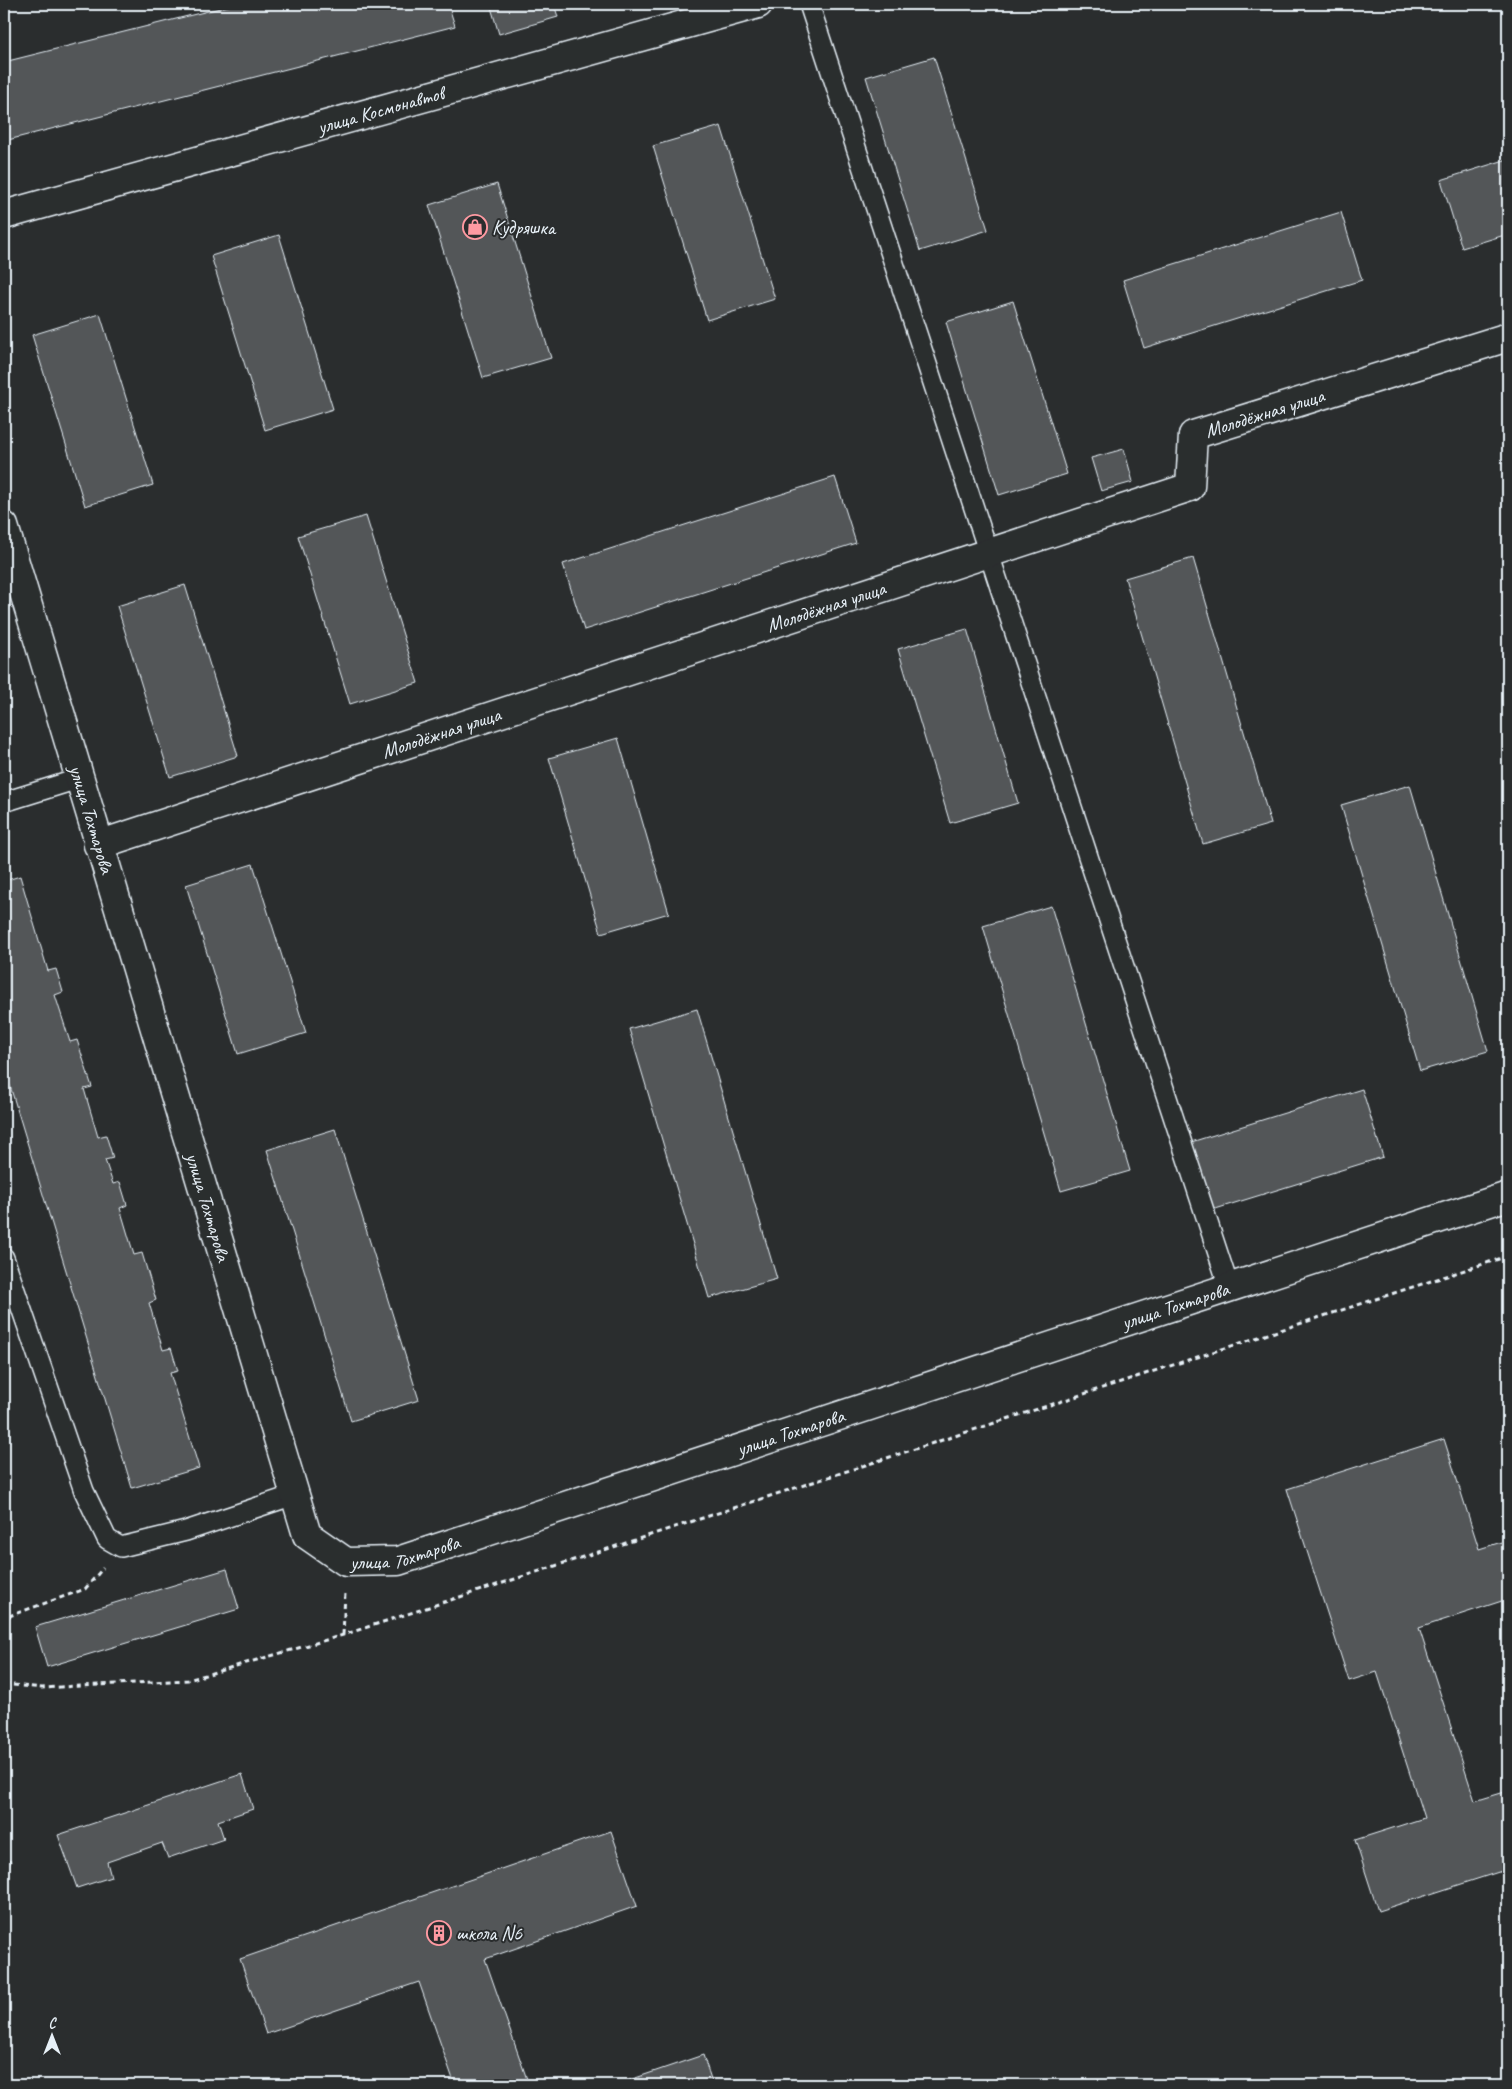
<svg xmlns="http://www.w3.org/2000/svg" width="1512" height="2089" font-family="Caveat,sans-serif">
<rect width="100%" height="100%" fill="#2a2d2e"/>
<filter id="ink" filterUnits="userSpaceOnUse"><feTurbulence type="fractalNoise" baseFrequency=".02" numOctaves="2"/><feDisplacementMap in="SourceGraphic" scale="10" xChannelSelector="R" yChannelSelector="G"/><feConvolveMatrix kernelMatrix="1 2 1 2 8 2 1 2 1" color-interpolation-filters="sRGB"/></filter>
<g filter="url(#ink)">
<path fill="#535759" stroke="#e8f1f8" d="M236 4H448L455 26 4 141V62Z
M490 4H554L558 17 499 34Z
M934 57 988 230 920 251 866 77Z
M721 126 775 299 707 320 653 146Z
M1508 159V234L1462 248 1441 180Z
M497 184 551 358 483 378 429 205Z
M1341 212 1362 280 1144 348 1123 280Z
M279 235 333 409 265 430 211 256Z
M1013 301 1067 474 999 495 946 322Z
M100 314 153 485 85 506 32 335Z
M1124 449 1133 482 1101 491 1091 458Z
M835 477 856 543 584 630 563 564Z
M366 516 418 683 350 704 298 536Z
M1193 558 1271 824 1203 844 1125 578Z
M185 585 238 756 170 777 117 606Z
M967 629 1018 803 950 823 898 649Z
M618 738 669 913 601 933 549 758Z
M1410 785 1488 1051 1420 1071 1341 805Z
M253 864 306 1033 238 1054 186 885Z
M20 876 48 971 56 969 63 992 55 995 70 1042 77 1040 92 1087 84 1089 98 1137 106 1135 113 1158 105 1160 113 1184 120 1182 127 1205 120 1208 134 1255 142 1253 156 1300 149 1303 163 1350 171 1348 178 1371 170 1373 199 1468 132 1488 4 1066V881Z
M1051 906 1130 1171 1061 1191 983 926Z
M697 1009 777 1279 709 1298 629 1029Z
M1362 1089 1383 1157 1209 1211 1188 1143Z
M335 1129 419 1400 351 1421 267 1150Z
M1444 1439 1479 1549 1508 1540V1599L1419 1628 1475 1801 1508 1791V1869L1378 1911 1355 1840 1424 1818 1377 1672 1349 1681 1287 1489Z
M227 1569 239 1609 47 1667 35 1627Z
M242 1774 253 1809 218 1821 224 1839 168 1858 162 1843 107 1862 111 1877 77 1888 58 1835Z
M611 1831 637 1906 485 1959 529 2085H455L419 1982 266 2034 240 1959Z
M4 1858 11 1861 4 1878Z
M703 2055 713 2085H615Z"/>
<g fill="none" stroke-linecap="round" stroke-linejoin="round">
<defs>
<path id="lane" d="M809 4 1229 1287
M4 802 78 779
M4 1258 84 1491 107 1539 121 1547 186 1531 294 1495"/>
<g id="street">
<path id="s1" d="M4 215 758 4"/>
<path id="s2" d="M4 526 307 1535 346 1562 398 1561 1508 1196"/>
<path id="s3" d="M98 845 1190 487 1193 435 1508 337"/>
</g>
</defs>
<use href="#lane" stroke="#e8f1f8" stroke-width="22"/>
<use href="#street" stroke="#e8f1f8" stroke-width="31"/>
<path stroke="#e8f1f8" stroke-width="3" stroke-dasharray="5 4" stroke-linecap="butt" d="M4 1624 9 1616 85 1589 103 1568
M343 1635 345 1593
M4 1684 42 1688 188 1680 343 1635 1508 1256"/>
<use href="#lane" stroke="#2a2d2e" stroke-width="19"/>
<use href="#street" stroke="#2a2d2e" stroke-width="28"/>
</g>
</g>
<defs>
<symbol id="shop-ring" viewBox="-11 -11 22 22"><circle r="9.5" fill="#2a2d2e" stroke="#ff9aa2" stroke-width="1.5"/><path d="M-5-2.5h2.3a2.7 3.5 0 0 1 5.4 0H5L5.5 6h-11ZM-1.5-2.5h3a1.5 2.3 0 0 0-3 0Z" fill="#ff9aa2"/></symbol>
<symbol id="building-ring" viewBox="-11 -11 22 22"><circle r="9.5" fill="#2a2d2e" stroke="#ff9aa2" stroke-width="1.5"/><path d="M-4-6H4V6H1V3H-1V6H-4ZM-2.5-4.3h1.7v1.8h-1.7ZM.8-4.3h1.7v1.8H.8ZM-2.5-1h1.7V.8h-1.7ZM.8-1h1.7V.8H.8Z" fill="#ff9aa2"/></symbol>
</defs>
<g fill-rule="evenodd">
<use href="#shop-ring" x="461" y="213" width="28" height="28"/>
<use href="#building-ring" x="425" y="1919" width="28" height="28"/>
</g>
<g text-anchor="middle" dominant-baseline="central" stroke-width="4" stroke-linejoin="round" paint-order="stroke">
<g font-size="20" fill="#e8f1f8" stroke="#2a2d2e">
<text stroke="none"><textPath href="#s1" startOffset="391">улица Космонавтов</textPath></text>
<text stroke="none"><textPath href="#s3" startOffset="1276">Молодёжная улица</textPath></text>
<text stroke="none"><textPath href="#s3" startOffset="766">Молодёжная улица</textPath></text>
<text stroke="none"><textPath href="#s3" startOffset="361">Молодёжная улица</textPath></text>
<text stroke="none"><textPath href="#s2" startOffset="306">улица Тохтарова</textPath></text>
<text stroke="none"><textPath href="#s2" startOffset="711">улица Тохтарова</textPath></text>
<text stroke="none"><textPath href="#s2" startOffset="1971">улица Тохтарова</textPath></text>
<text stroke="none"><textPath href="#s2" startOffset="1566">улица Тохтарова</textPath></text>
<text stroke="none"><textPath href="#s2" startOffset="1161">улица Тохтарова</textPath></text>
</g>
<g font-size="20" fill="#e8f1f8" stroke="#2a2d2e" text-anchor="start">
<text x="492" y="227">Кудряшка</text>
<text x="456" y="1933">школа N6</text>
</g>
</g>
<rect width="1512" height="2089" fill="none" stroke="#2a2d2e" stroke-width="20"/>
<rect x="10" y="10" width="1492" height="2069" fill="none" stroke="#e8f1f8" stroke-width="2" filter="url(#ink)"/>
<g transform="translate(52 2036)" stroke="#2a2d2e" stroke-width="4" paint-order="stroke">
<path d="M0-4L9 19L0 12L-9 19Z" fill="#e8f1f8"/>
<text y="-8" font-size="14" font-weight="bold" text-anchor="middle" fill="#e8f1f8">С</text>
</g>
</svg>
